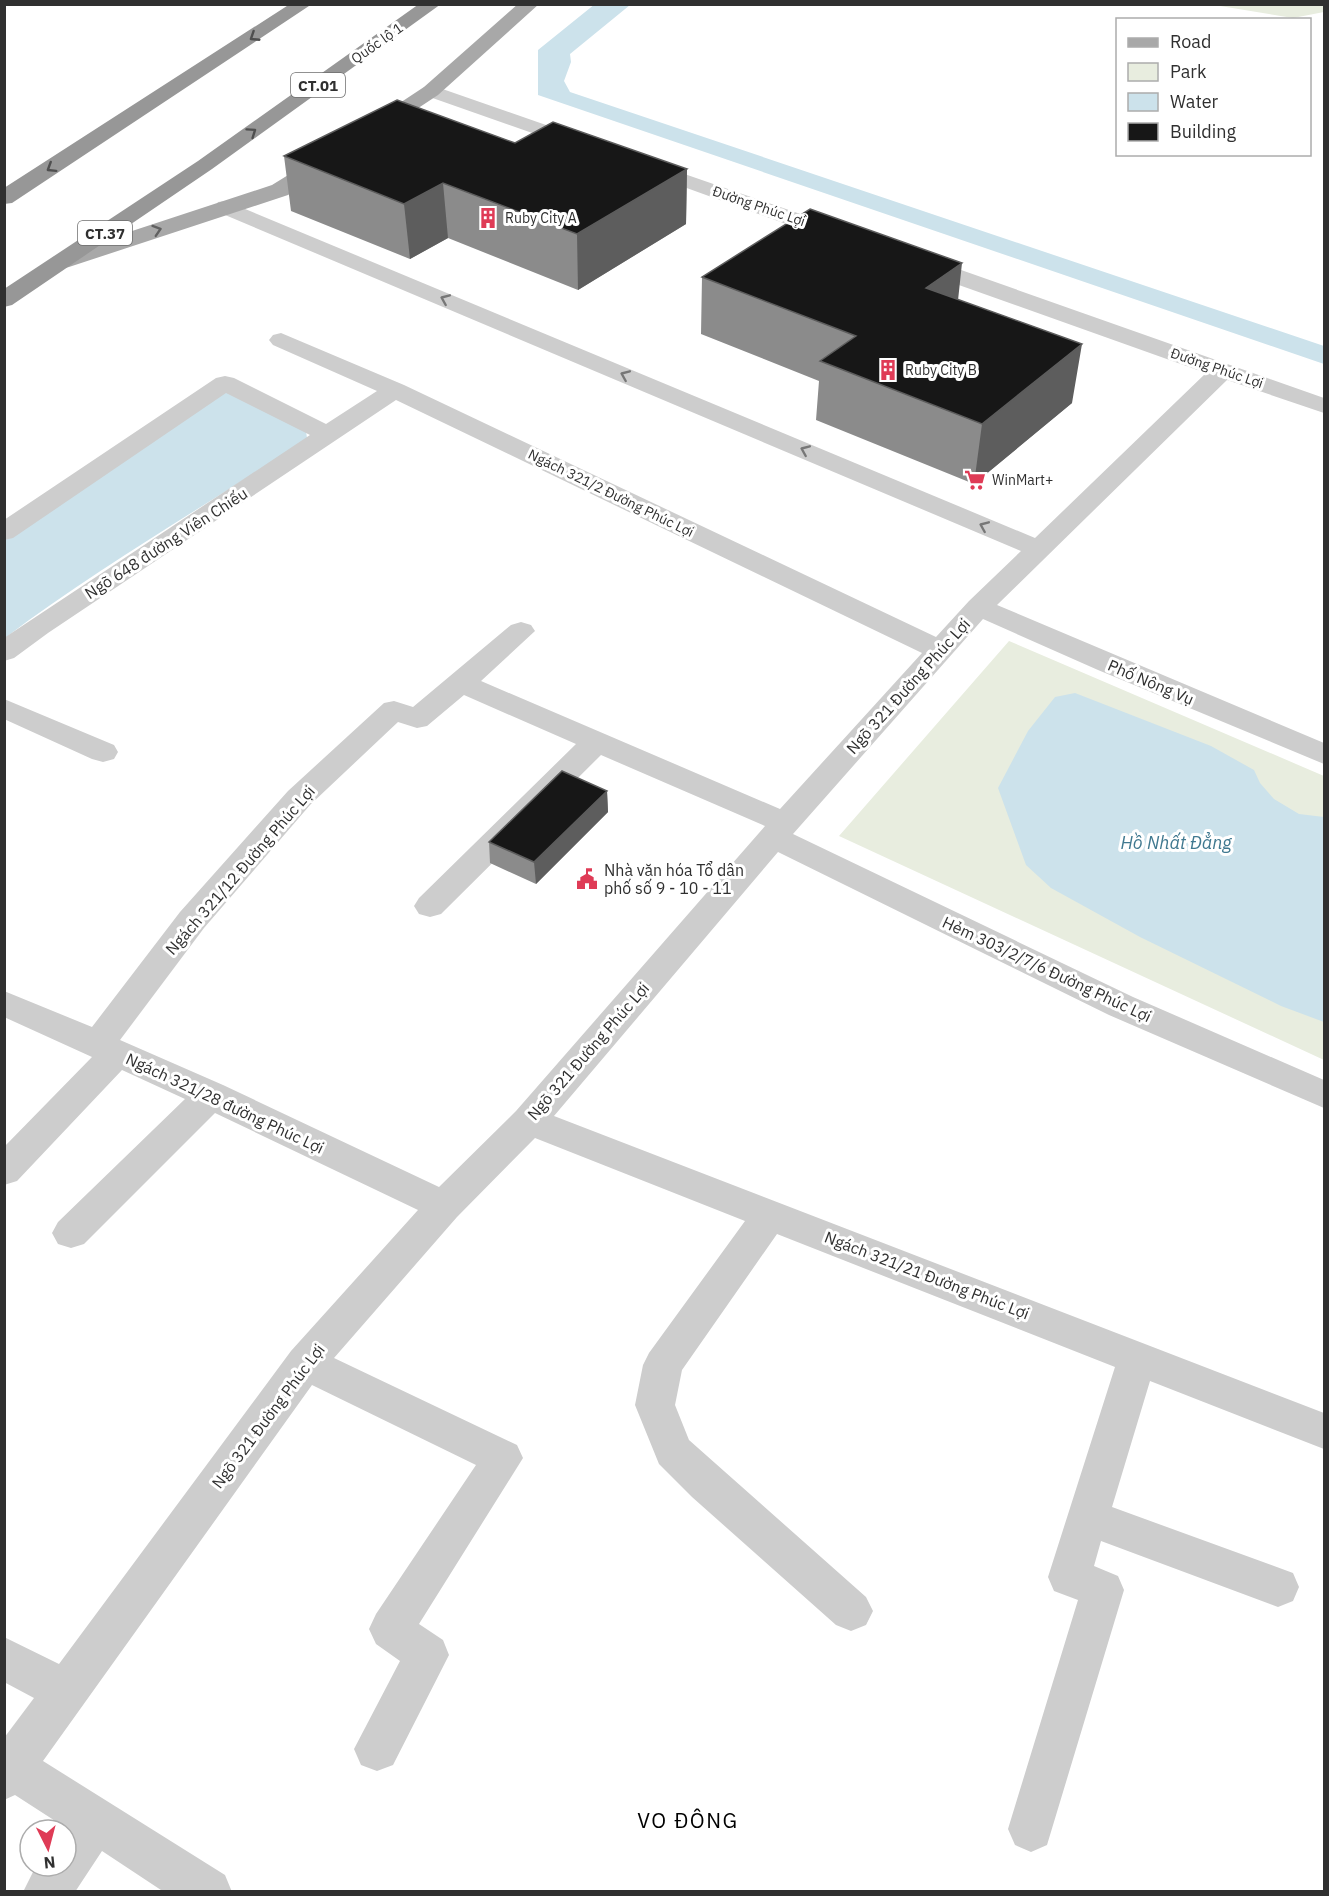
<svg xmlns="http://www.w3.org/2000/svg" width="1329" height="1896" font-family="'IBM Plex Sans',sans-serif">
<rect width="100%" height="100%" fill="#fff"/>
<path fill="#e8eddf" d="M1214 5H1324V12L1293 18Z
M1009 641 1324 776V1060L839 836Z"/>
<path fill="#cce2eb" d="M595 4 630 5 570 54 571 62 564 81 570 92 1324 346V364L538 95V50Z
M229 392 306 431 307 438C207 506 101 565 5 638V538L219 393Z
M1075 693 1211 746 1254 770 1260 783 1274 799 1299 814 1324 817V1022L1281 1006 1140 937 1051 888 1026 865 998 788 1028 731 1055 697Z"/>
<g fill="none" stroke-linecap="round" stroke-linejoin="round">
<path fill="#cdcdcd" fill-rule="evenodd" d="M431 85 589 140 592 144 589 148 582 150 575 148 424 95 421 91 424 87Z
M644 160 844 229 847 234 844 239 836 241 828 239 637 170 634 166 637 162Z
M226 201 1035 538 1206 373 911 268 908 263 911 258 919 256 927 258 1324 398V413L1227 380 997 605 1324 743V764L1098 670 983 619 793 834 1133 997 1324 1080V1108L1109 1015 778 852 554 1116 1324 1413V1449L1150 1381 1112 1507 1293 1573 1299 1587 1293 1601 1278 1607 1101 1541 1094 1566 1118 1576 1124 1590 1047 1845 1031 1852 1015 1845 1008 1829 1078 1600 1054 1591 1048 1577 1115 1367 777 1234 682 1370 675 1405 689 1440 866 1597 873 1611 866 1625 851 1631 836 1625 692 1497 659 1464 635 1405 643 1365 649 1353 745 1221 535 1138 457 1217 334 1358 517 1445 523 1458 419 1624 443 1640 449 1655 393 1765 377 1771 361 1765 354 1749 400 1661 376 1644 369 1629 376 1614 476 1465 312 1385 43 1761 225 1875 232 1892H164L102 1851 75 1892H23L36 1866H66V1830H61L63 1826 15 1795 4 1800V1738L34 1698 4 1682V1637L59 1664 291 1351 418 1210 215 1113 84 1244 71 1248 58 1244 52 1233 58 1222 185 1099 122 1070 17 1181 4 1185V1147L92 1057 4 1017V991L92 1027 180 912 288 791 384 703 394 701 413 707 511 625 521 622 531 625 535 631 481 681 780 809 922 653 396 400 48 633 14 658 4 661V638L310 435 226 393 13 538 4 540V520L216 378 225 376 234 378 326 424 377 391 273 345 269 340 273 335 281 333 404 385 936 637 969 601 1021 551 218 212 215 207 218 202ZM464 695 576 744 419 898 414 906 419 914 430 917 441 914 601 755 765 826 516 1111 439 1187 223 1085 120 1040 204 928 310 805 398 722 417 728 427 726Z
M4 699 114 745 118 752 114 759 103 762 92 759 4 719Z"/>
<path fill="#a8a8a8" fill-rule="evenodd" d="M518 4H539L438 95 379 134H365L362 130 365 126 424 87Z
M326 154 333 156 336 160 333 164 288 195 69 267 61 269 53 267 50 262 53 257 272 185 319 156Z"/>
<path fill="#979797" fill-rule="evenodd" d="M290 4H312L12 203 4 204V188Z
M419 4H441L212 169 12 305 4 307V289L198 161Z"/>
</g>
<path fill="#8b8b8b" d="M515 143 687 169 686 224 578 290 448 238 410 259 291 211 284 156Z
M702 277 958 300 1072 403 974 484 816 420 819 381 701 334Z
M607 791 608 812 536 884 490 863 489 842Z"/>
<path fill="#5d5d5d" d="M687 169 686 224 578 290 577 234Z
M443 183 448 238 410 259 404 204Z
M962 263 956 319 926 288Z
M1082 344 1072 403 974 484 982 424Z
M607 791 608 812 536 884 534 862Z"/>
<path fill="#171717" stroke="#5d5d5d" stroke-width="1.5" d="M397 100 515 143 553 122 687 169 577 234 443 183 404 204 284 156Z
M810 209 962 263 926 288 1082 344 982 424 820 361 856 336 702 277Z
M562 771 607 791 534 862 489 842Z"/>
<defs><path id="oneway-chevron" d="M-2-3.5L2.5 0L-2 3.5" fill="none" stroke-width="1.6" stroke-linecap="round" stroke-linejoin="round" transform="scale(1.5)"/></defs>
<g stroke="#4f4f4f">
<use href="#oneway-chevron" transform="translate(254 37) rotate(147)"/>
<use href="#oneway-chevron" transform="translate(252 132) rotate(-35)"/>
<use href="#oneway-chevron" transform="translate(51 168) rotate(148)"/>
</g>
<use stroke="#606060" href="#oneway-chevron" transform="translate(157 230) rotate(-18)"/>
<g stroke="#777">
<use href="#oneway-chevron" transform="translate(445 299) rotate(-157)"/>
<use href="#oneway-chevron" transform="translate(625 375) rotate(-157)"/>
<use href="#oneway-chevron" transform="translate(805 450) rotate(-157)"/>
<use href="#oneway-chevron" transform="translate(984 526) rotate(-157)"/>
</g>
<defs>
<symbol id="building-bare" viewBox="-9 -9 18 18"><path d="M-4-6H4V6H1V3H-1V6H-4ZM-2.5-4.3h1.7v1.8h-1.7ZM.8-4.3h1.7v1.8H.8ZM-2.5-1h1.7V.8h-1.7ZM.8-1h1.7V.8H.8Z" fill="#df3b56" stroke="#fff" stroke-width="2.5" paint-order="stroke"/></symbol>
<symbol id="supermarket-bare" viewBox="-9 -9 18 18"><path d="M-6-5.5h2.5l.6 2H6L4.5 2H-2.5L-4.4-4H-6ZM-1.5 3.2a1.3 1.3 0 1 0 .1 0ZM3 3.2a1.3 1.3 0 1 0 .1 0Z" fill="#df3b56" stroke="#fff" stroke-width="2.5" paint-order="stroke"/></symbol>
<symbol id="civic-bare" viewBox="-9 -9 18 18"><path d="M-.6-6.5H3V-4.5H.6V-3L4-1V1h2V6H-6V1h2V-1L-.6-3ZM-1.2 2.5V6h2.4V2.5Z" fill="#df3b56" stroke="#fff" stroke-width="2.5" paint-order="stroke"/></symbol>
</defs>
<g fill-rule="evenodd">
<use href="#building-bare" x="473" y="203" width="30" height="30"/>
<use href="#building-bare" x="873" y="355" width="30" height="30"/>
<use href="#supermarket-bare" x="960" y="465" width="30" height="30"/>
<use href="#civic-bare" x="572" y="864" width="30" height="30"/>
</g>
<g text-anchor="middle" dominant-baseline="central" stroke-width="6" stroke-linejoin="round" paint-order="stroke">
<g font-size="14" fill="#303030" stroke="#fff">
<text transform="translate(377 43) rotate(-35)">Quốc lộ 1</text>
<text transform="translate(759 206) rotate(19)">Đường Phúc Lợi</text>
<text transform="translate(1217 368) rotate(19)">Đường Phúc Lợi</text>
<text transform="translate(611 493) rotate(26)">Ngách 321/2 Đường Phúc Lợi</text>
</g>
<g font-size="14" fill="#303030" stroke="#fff" text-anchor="start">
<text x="505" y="218">Ruby City A</text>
<text x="905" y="370">Ruby City B</text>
<text x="992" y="480">WinMart+</text>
</g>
<g fill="#fff" stroke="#6e6e6e" stroke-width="1.5">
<rect x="291" y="73" width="54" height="24" rx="4.5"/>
<rect x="78" y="221" width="54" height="24" rx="4.5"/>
</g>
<g font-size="15" font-weight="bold" fill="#303030">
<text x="318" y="85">CT.01</text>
<text x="105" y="233">CT.37</text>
</g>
<g font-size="16" fill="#303030" stroke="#fff">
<text transform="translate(166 543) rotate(-33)">Ngõ 648 đường Viên Chiếu</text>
<text transform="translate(1151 682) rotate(23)">Phố Nông Vụ</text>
<text transform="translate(908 686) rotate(-48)">Ngõ 321 Đường Phúc Lợi</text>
<text transform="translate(240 870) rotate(-49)">Ngách 321/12 Đường Phúc Lợi</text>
<text transform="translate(1047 969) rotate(25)">Hẻm 303/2/7/6 Đường Phúc Lợi</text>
<text transform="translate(588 1051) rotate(-49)">Ngõ 321 Đường Phúc Lợi</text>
<text transform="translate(225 1103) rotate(25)">Ngách 321/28 đường Phúc Lợi</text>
<text transform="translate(927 1275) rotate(21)">Ngách 321/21 Đường Phúc Lợi</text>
<text transform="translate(268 1416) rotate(-53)">Ngõ 321 Đường Phúc Lợi</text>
</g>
<g font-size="16" fill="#303030" stroke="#fff" text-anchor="start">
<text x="604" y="870">Nhà văn hóa Tổ dân<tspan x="604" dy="18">phố số 9 - 10 - 11</tspan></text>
</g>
<g font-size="18" font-style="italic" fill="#407990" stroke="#fff">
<text x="1176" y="842">Hồ Nhất Đẳng</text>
</g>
<g font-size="21" letter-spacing="1.5" fill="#000" stroke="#fff">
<text x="688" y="1820">VO ĐÔNG</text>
</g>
</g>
<rect width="1329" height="1896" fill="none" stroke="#303030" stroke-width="12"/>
<rect x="1116" y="18" width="195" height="138" fill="#ffffff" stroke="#acacac" stroke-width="1.5"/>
<rect x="1128" y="38" width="30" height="9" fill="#a8a8a8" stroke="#acacac" stroke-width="1.5"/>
<text x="1170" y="48" font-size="18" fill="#303030">Road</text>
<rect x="1128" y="63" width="30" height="18" fill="#e8eddf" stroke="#acacac" stroke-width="1.5"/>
<text x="1170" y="78" font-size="18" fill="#303030">Park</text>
<rect x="1128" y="93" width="30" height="18" fill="#cce2eb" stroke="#acacac" stroke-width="1.5"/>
<text x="1170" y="108" font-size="18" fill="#303030">Water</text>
<rect x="1128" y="123" width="30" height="18" fill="#171717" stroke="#acacac" stroke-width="1.5"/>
<text x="1170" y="138" font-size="18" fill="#303030">Building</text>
<g transform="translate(48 1848) rotate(174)"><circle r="28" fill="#ffffff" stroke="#acacac" stroke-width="1.5"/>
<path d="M0-4.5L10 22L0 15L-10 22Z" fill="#df3b56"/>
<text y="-9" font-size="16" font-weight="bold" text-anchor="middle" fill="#303030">N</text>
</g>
</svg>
